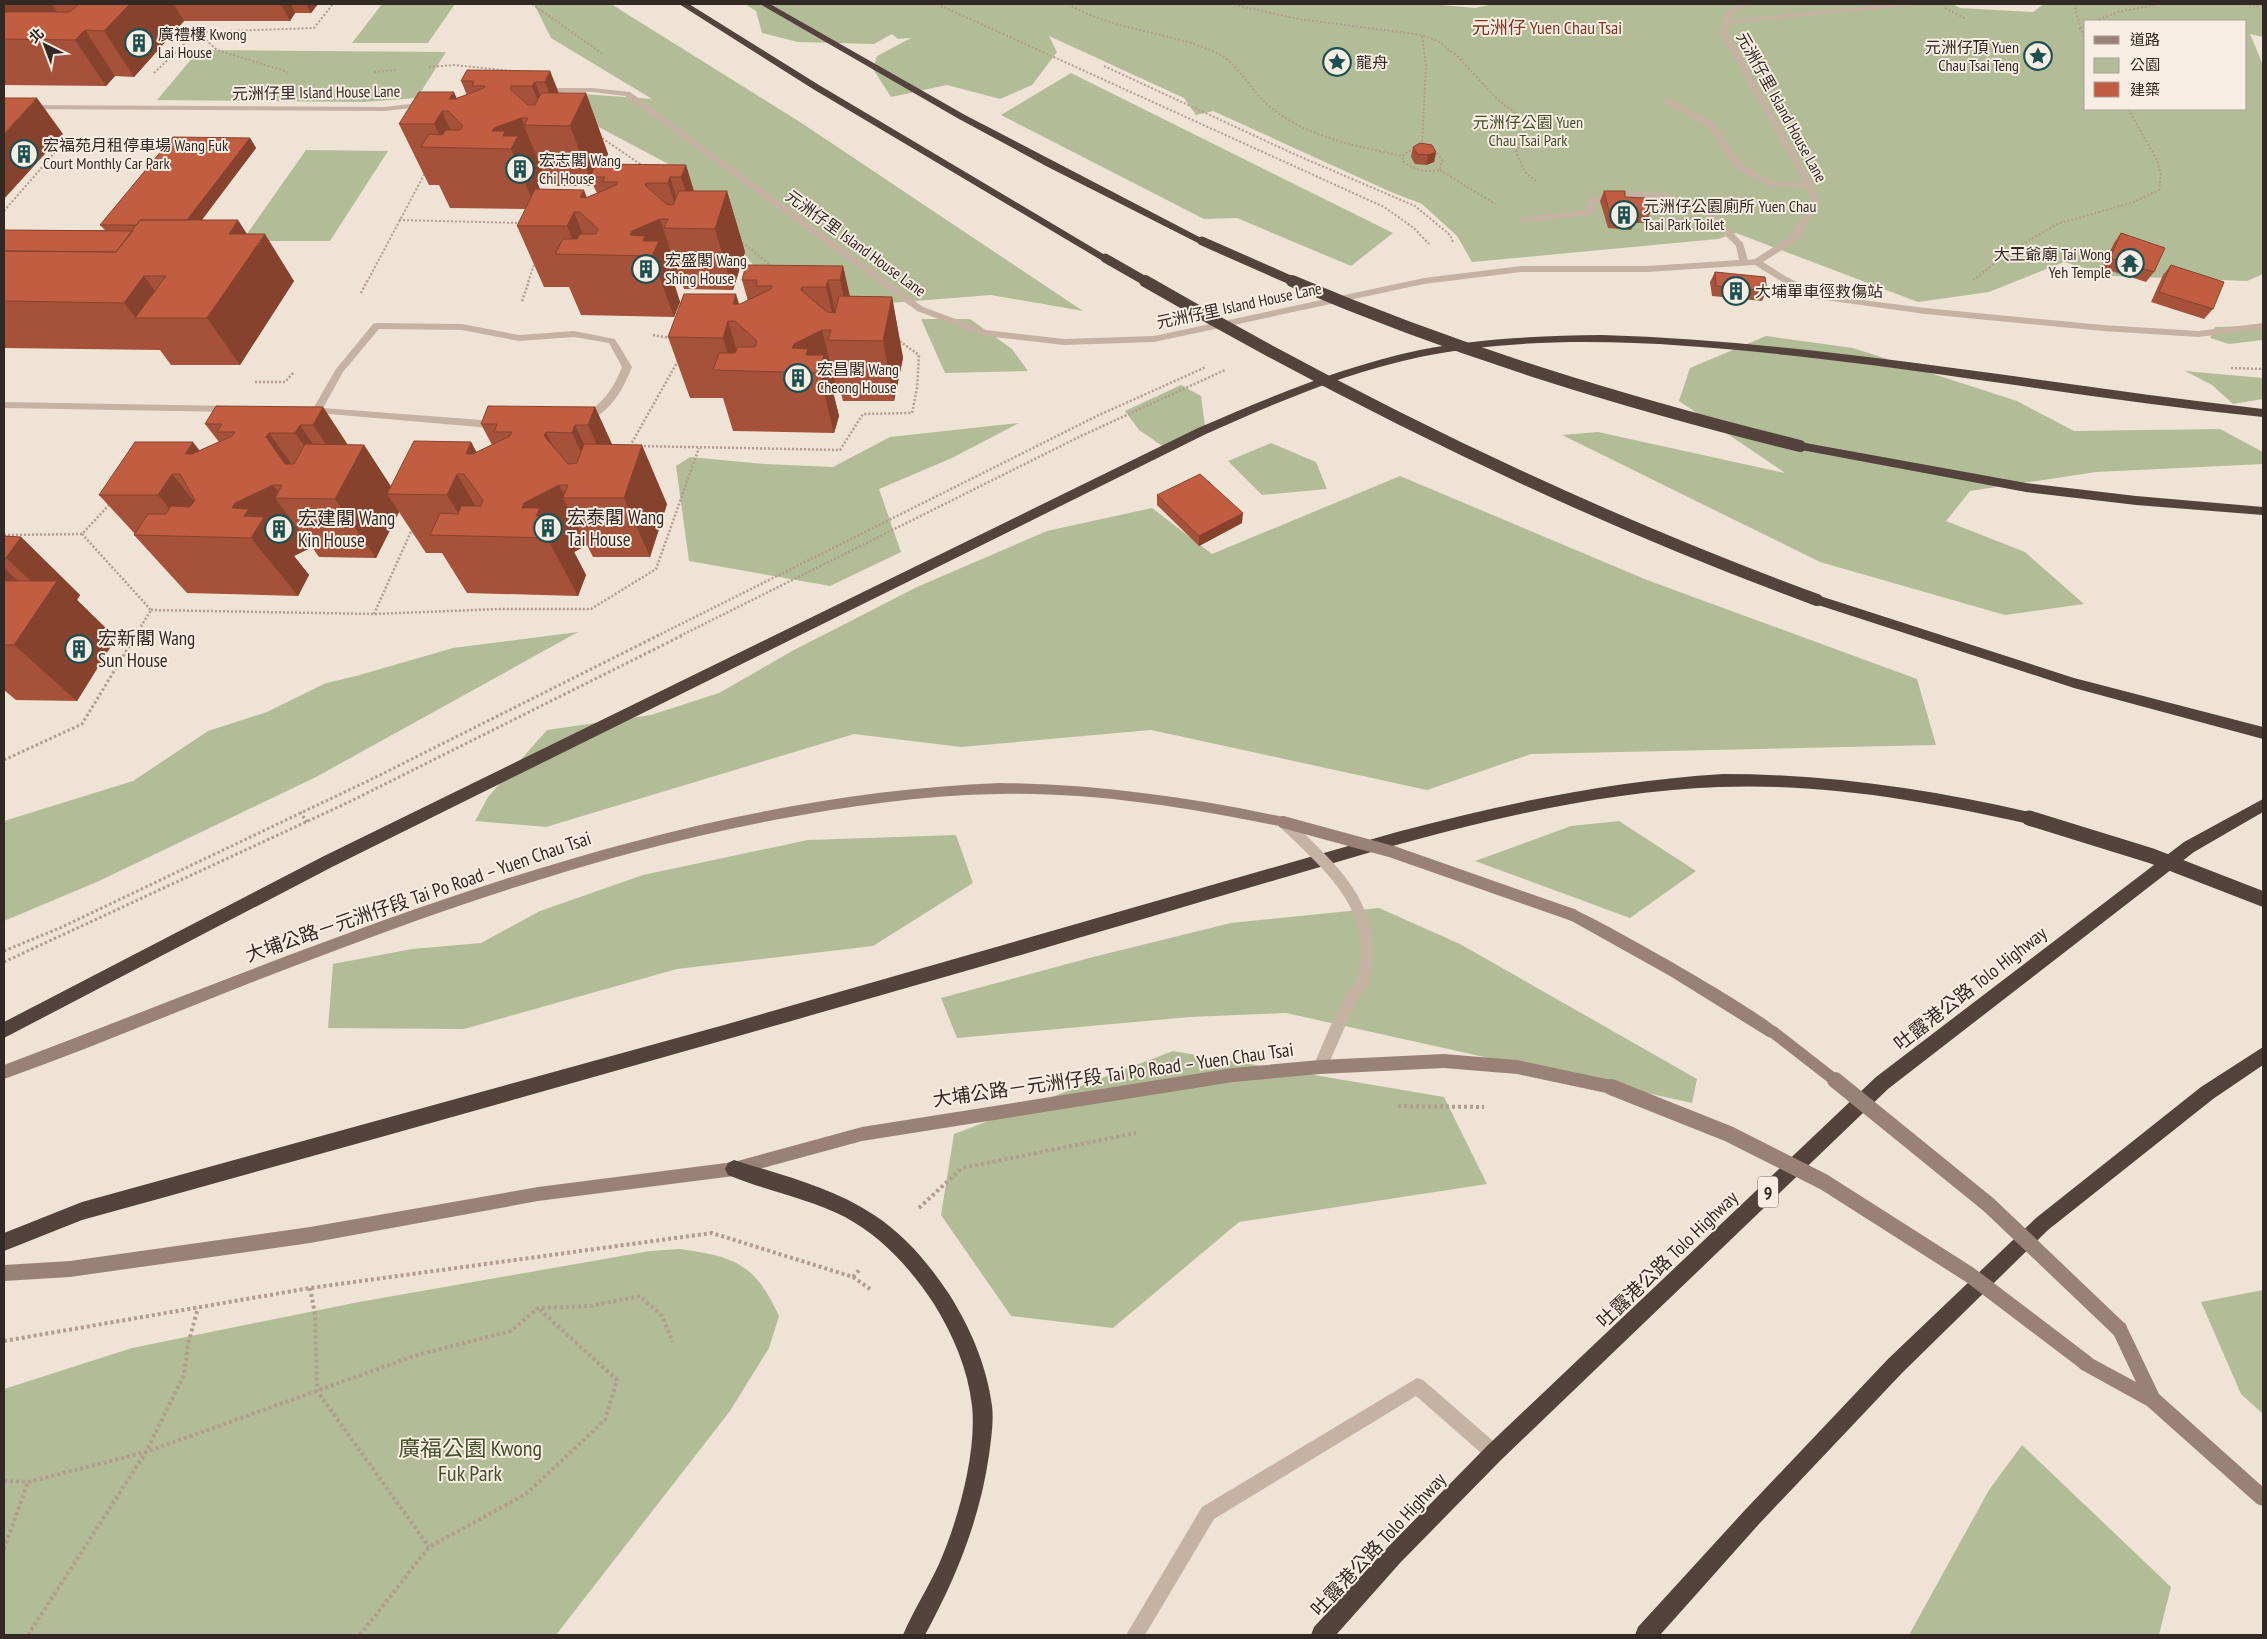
<svg xmlns="http://www.w3.org/2000/svg" width="2267" height="1639" font-family="'PT Sans Narrow','Noto Sans TC',sans-serif">
<rect width="100%" height="100%" fill="#efe3d6"/>
<path fill="#b2bd97" fill-rule="evenodd" d="M382 4H455L428 43H352Z
M534 4H611L800 122 1083 311 991 295 890 303 766 281 674 167 529 90 652 99 551 38Z
M745 4H1432L1475 8 1493 4H1953L1960 8 2033 12 2044 4H2263V37L2250 34 2263 65V274L2247 281 2113 276 2064 262 1989 292 1918 302 1736 233 1718 239 1472 262 1457 236 1422 204 1391 192 1213 111 1196 115 1184 98 1049 36 1057 52 1032 85 1000 99 947 85 891 97 873 69 877 56 911 38 898 39 892 34 874 44 798 42 762 33 756 11ZM2086 21H2246V109H2086Z
M199 50 446 52 417 98 363 102 157 100Z
M1071 73 1393 233 1351 266 1237 218 1204 219 1001 115Z
M306 150 388 151 330 241H242Z
M921 319H970L1012 349 1028 371 945 373Z
M2263 326V340L2229 344 2210 338 2215 327Z
M1766 336 1853 348 2017 401 2074 431 2220 429 2263 452V464L2096 472 1970 491 1946 521 2025 552 2084 604 2005 615 1820 562 1562 435 1598 432 1785 473 1679 401 1690 368Z
M2185 371 2263 378V399L2233 404 2212 385Z
M1181 385 1201 396 1205 426 1164 447 1139 430 1125 411Z
M1019 423 952 458 879 489 901 552 830 586 689 561 676 466 690 457 764 464 833 467 890 437Z
M1271 443 1316 462 1327 489 1262 495 1228 461Z
M1400 476 1647 580 1917 679 1936 745 1531 754 1427 790 1151 730 961 747 854 734 546 827 475 821 488 797 547 730 651 715 719 693 794 650 917 587 1047 531 1152 508 1212 554Z
M578 632 316 777 99 881 4 921V821L133 781 208 731 267 712 326 683 356 676 453 648Z
M1619 821 1696 871 1630 918 1475 861 1571 826Z
M956 835 973 883 873 946 677 969 464 1029 328 1028 333 964 412 949 481 943 540 911 643 875 808 840Z
M1379 908 1460 944 1697 1079 1692 1103 1286 1013 1190 1017 957 1038 941 998 1093 957 1231 923Z
M1173 1051 1444 1097 1487 1184 1239 1222 1113 1328 1011 1316 941 1215 954 1134Z
M680 1249C736 1257 755 1264 779 1316L769 1348 730 1411 556 1635H4V1389L132 1348 359 1302 650 1251Z
M2263 1290V1414L2241 1394 2201 1302Z
M2022 1445 2171 1587 2159 1635H1909L1989 1490Z"/>
<g fill="none" stroke-linecap="round" stroke-linejoin="round">
<path stroke="#b29c8e" stroke-width="2" stroke-dasharray="2 2" stroke-linecap="butt" d="M532 4 603 54
M937 4 1384 207 1414 228 1429 244
M1068 4C1114 31 1167 31 1215 52 1239 63 1249 89 1268 105 1304 137 1357 146 1402 156
M1230 4 1299 19 1422 35 1438 41 1457 56 1497 99 1515 113 1526 131 1516 152 1525 172 1537 182
M2077 4 2075 8 2086 46
M2237 4 2263 6
M1945 8 1966 19
M2095 21 2118 12 2160 4
M2079 29 2086 26
M197 32 217 50 288 72
M1422 36 1426 65 1422 147
M1104 66 1294 154 1415 206 1450 235 1453 242
M429 67 454 65 512 71
M374 72 397 70
M154 73 197 32 314 28 333 4
M599 136 643 166
M1422 147 1437 153 1442 160 1440 170C1426 172 1414 171 1403 161L1402 156 1409 151Z
M1440 170 1495 204
M4 211 64 142
M399 220 521 223
M739 240 773 267
M1973 280 2014 249 2057 224 2134 202 2159 190 2161 175 2157 160 2128 109
M367 282 425 173
M528 282 535 262"/>
<path stroke="#b29c8e" stroke-width="2.5" stroke-dasharray="2 2" stroke-linecap="butt" d="M361 293 367 281
M522 301 529 281
M653 335 671 338
M2231 368 2263 369
M255 382H285L294 372
M630 446 679 359
M640 446 840 450 863 414 912 413 917 388 919 355 898 340
M82 534 151 610 135 636
M4 535 82 534 110 504
M151 610 374 614 500 609H591L656 569 699 448
M374 614 413 527
M657 636 1099 415 1206 367
M680 636 1081 436 1225 370"/>
<path stroke="#b29c8e" stroke-width="3" stroke-dasharray="2.5 2.5" stroke-linecap="butt" d="M4 760 82 724 136 635
M300 812 307 822
M4 951 62 927 374 778 659 635
M4 962 349 802 683 635"/>
<path stroke="#b29c8e" stroke-width="4" stroke-dasharray="3 3" stroke-linecap="butt" d="M1398 1106 1484 1107
M919 1208 962 1168 1136 1133
M853 1277 861 1268
M310 1288 315 1314 317 1391 429 1547
M4 1341 310 1288 712 1233 853 1277 870 1289
M4 1481 28 1482 146 1452 417 1355 511 1331 538 1308 590 1306 640 1296 662 1316 673 1342
M4 1549 28 1482
M28 1635 146 1452 184 1375 188 1344 198 1308
M360 1635 429 1547 526 1494 605 1420 617 1380 538 1308"/>
<path fill="#c6b2a3" fill-rule="evenodd" d="M1890 4H1913L1909 6 1727 24 1723 22 1727 20Z
M1664 99H1670L1714 123 1742 165 1775 182H1809L1813 185 1809 188 1770 186 1736 169 1708 127 1664 103Z
M376 323 462 324 519 335 574 331 615 339 632 367C623 390 609 415 584 422L579 419 581 417C602 404 613 390 622 367L609 343 574 337 519 341 462 330 379 329 343 372 323 408 482 420 502 425V429L306 412V408L314 407 336 369 373 324Z
M4 402 231 406 236 409 231 412 4 408Z
M1362 977 1367 979 1369 983 1355 1004 1325 1072 1320 1074 1315 1072 1313 1067C1321 1049 1346 983 1362 977Z
M1417 1378 1423 1380 1500 1447 1502 1453 1500 1459 1494 1461 1488 1459 1416 1396 1214 1519 1145 1635H1126L1202 1507Z"/>
<path fill="#c6b2a3" fill-rule="evenodd" d="M1741 4H1750L1732 14 1728 33 1813 185 1819 201 1799 239 1763 262 1785 276 1823 295 1925 308 2103 325 2198 331 2263 323V329L2198 337 2103 331 1925 314 1818 299 1779 280 1755 265 1647 272H1521L1424 284 1154 342 1064 345 985 336 917 311 625 96 592 92H540L536 90 540 88H592L630 92 923 307 986 330 1064 339 1154 336 1424 278 1521 266H1647L1739 260 1736 246 1706 216 1661 198 1613 197 1595 203V212L1591 215 1522 223 1518 220 1522 217 1587 210 1588 200 1612 191 1665 193 1712 212 1743 243 1748 260 1755 259 1792 235 1811 201 1805 185 1720 33 1726 11Z
M426 102H429V106L385 111 4 109V105L385 107Z"/>
<path fill="#9a8175" fill-rule="evenodd" d="M1000 783C1096 784 1189 797 1283 817L1287 818 1289 822 1287 826 1283 827C1190 808 1095 792 999 794 924 795 848 806 774 820 590 855 414 919 240 987 161 1018 83 1051 4 1079V1065C326 943 650 797 1000 783Z
M1573 909C1597 918 1774 1018 1780 1032L1778 1037 1773 1038 1768 1037 1670 976 1568 919 1566 915 1568 911Z
M1444 1054 1517 1060 1611 1080 1616 1082 1618 1087 1616 1092 1611 1094 1517 1074 1444 1068 1320 1074 1233 1082 862 1141 734 1176 538 1201 310 1243 70 1277 4 1281V1265L70 1261 310 1227 538 1187 734 1162 862 1127 1233 1068 1320 1060Z
M2119 1321 2125 1323 2159 1394 2263 1487V1506L2257 1504 2147 1406 2080 1369 2078 1363 2080 1357 2086 1355 2136 1382 2111 1329 2113 1323Z"/>
<path fill="#53433c" fill-rule="evenodd" d="M679 4H689L819 85 1110 258 1109 260H1101L813 89Z
M760 4H770L965 115 1207 241 1202 244 1198 243 1046 166 959 119Z
M1602 335C1824 342 2043 384 2263 409V417C2104 401 1945 372 1786 355 1665 342 1540 333 1420 357 1345 373 1275 403 1206 434L332 867 4 1038V1022L322 857 1198 428C1270 397 1343 366 1420 350 1480 338 1541 336 1602 335Z
M1800 442 2026 483 2136 496 2263 507V515L2136 505 2026 492 1796 449 1794 446 1796 443Z
M1817 595 2074 678 2263 727V739L2074 688 1812 603 1810 600 1812 597Z
M1723 774C1827 774 1928 789 2029 812L2034 814 2036 818 2034 822 2029 824C1927 801 1824 783 1719 787 1571 793 1428 835 1286 877 1166 912 1047 948 927 982 646 1063 364 1142 82 1220L4 1251V1233L82 1202 724 1025 1397 832C1505 803 1612 781 1723 774Z
M2263 799V812L2194 852 1888 1089 1501 1460 1400 1563 1336 1635H1311L1314 1627 1386 1549 1487 1446 1876 1077 2184 842Z
M2263 1047V1065L2213 1099 2048 1230 1902 1373 1759 1524 1660 1635H1635L1638 1627 1745 1510 1888 1359 2036 1218 2201 1087Z
M734 1160C781 1175 832 1187 874 1215 905 1235 929 1264 949 1294 970 1327 987 1366 992 1406 994 1422 991 1439 989 1455 980 1519 956 1578 925 1635H903C913 1611 928 1588 939 1564 958 1521 977 1452 972 1406 968 1369 953 1335 934 1304 911 1269 882 1237 845 1217 808 1198 766 1191 728 1175L725 1169 728 1163Z"/>
<path stroke="#c6b2a3" stroke-width="12" d="M1283 822C1318 855 1364 893 1367 945 1368 958 1365 970 1362 983"/>
<path stroke="#9a8175" stroke-width="12" d="M1283 822 1393 852 1573 915
M1773 1032 1836 1081"/>
<path stroke="#9a8175" stroke-width="16" d="M1835 1080 1989 1205 2119 1329
M1611 1087 1729 1134 1824 1182 1970 1275 2086 1363"/>
<path stroke="#53433c" stroke-width="9" d="M1202 241 1295 282
M1105 258 1147 282"/>
<path stroke="#53433c" stroke-width="12" d="M1145 281C1361 406 1583 514 1817 600
M1292 281C1459 352 1625 403 1800 446"/>
<path stroke="#53433c" stroke-width="15" d="M2029 818 2152 856 2263 899"/>
</g>
<path fill="#a65139" fill-rule="evenodd" d="M4 4H318L311 13H295L290 21H184L134 77 115 76 106 86 4 85Z
M550 71 559 93H586L608 154 603 164 686 165 694 191H727L745 252 733 290 684 289 681 280H680L674 283 680 302 674 317 581 315 569 287H544L517 226 526 209 450 208 439 185H429L399 124 457 98 467 95 461 81ZM545 178 548 186H593V185L597 193 587 197 540 189 537 182Z
M250 138 256 148 201 220 247 234 294 281 240 365H171L160 350 4 348V230H105L100 225Z
M1413 147 1436 152 1434 162 1426 165 1415 164 1411 157Z
M1604 191 1625 197 1650 213 1646 223H1634L1631 230 1608 228 1600 201Z
M2121 233 2154 272 2146 282 2102 268 2114 243Z
M2171 265 2213 309 2204 319 2151 302 2163 275Z
M843 266 850 296 892 297 903 358 894 401H843L840 390H837L833 392 839 416 834 433 733 431 723 398H690L668 337 748 301 742 280Z
M1715 272 1767 291 1762 301 1712 296 1710 282Z
M323 407 348 445H364L391 487 471 442 476 452 492 445 481 424 595 407 612 444 667 504 650 557H593L587 545 574 552 586 575 578 596 467 593 442 553H426L399 512 376 558 319 557 312 547 294 556 309 575 298 596 187 593 134 535 135 534 99 495 219 442 205 424Z
M1157 495 1242 523 1199 546 1157 505Z
M4 536 21 537 80 595 77 600 116 638 77 701 16 700 4 690Z"/>
<path fill="#87422e" d="M4 4H52L62 19 4 29Z
M130 4H174L184 21 134 77 104 31Z
M281 4H291L295 13 290 21Z
M306 4H318L311 13Z
M85 30 115 76 106 86 75 40Z
M550 71 570 125 586 93 608 154 597 177H590L593 185V186L570 126 561 125 545 82Z
M535 82 552 125H547L532 86Z
M454 92 479 148 463 126 449 99Z
M37 98 63 134 4 199V134Z
M442 111 458 148 445 147 434 124Z
M521 118 545 178 537 182 543 197 536 209 511 149 492 131 494 128Z
M250 138 256 148 190 236 183 225Z
M1436 152 1434 162 1426 165 1428 155Z
M686 165 704 226 697 228 681 177Z
M670 177 686 228H683L668 183Z
M646 183 659 220 660 219 680 280 674 283 680 302 674 317 652 256 630 235Z
M584 190 607 251 598 229 580 197Z
M727 191 745 252 733 290 715 229Z
M574 212 591 254H579L567 226Z
M238 220 256 248 265 234 294 281 240 365 207 318 229 234Z
M843 266 856 327 853 341 840 280Z
M130 271 166 276H144L175 318H136L124 303Z
M828 280 842 340H839L826 287Z
M802 287 814 334 822 330 837 390 833 392 839 416 834 433 819 373 792 348Z
M736 294 748 333 733 304Z
M892 297 903 358 894 401 883 341Z
M728 321 743 371H733L723 338Z
M323 407 356 458 364 445 396 494H387L399 512 376 558 335 499 347 475 313 425Z
M595 407 622 467 615 485 588 425Z
M300 425 341 485 337 492 295 433Z
M575 425 603 485 600 492 572 433Z
M546 432 575 492 544 436Z
M269 433 312 492 285 464 266 437Z
M193 442 239 501 273 485 283 498H275L312 547 294 556 309 575 298 596 251 538 185 454Z
M471 442 504 502 466 454Z
M642 445 667 504 650 557 624 498Z
M172 474 221 534 194 537 158 495Z
M457 474 491 533 472 536 447 495Z
M559 485 566 498H563L587 545 574 552 586 575 578 596 547 538 522 508 524 503Z
M1243 513 1242 523 1199 546V536Z
M21 537 80 595 77 600 116 638 77 701 14 645 4 583V568L42 604 47 596 6 558Z"/>
<path fill="#c15e42" stroke="#87422e" d="M79 4H130L104 31 85 30 75 40 4 39V12H70Z
M467 70 550 71 545 82H535L532 86H511L510 89 528 105H535L541 93H586L570 126 524 125 528 118H521L494 128 492 131H505L503 136H518L511 149 421 147 429 134 442 135 446 130H460L463 126 448 111H442L434 124H399L419 92H454L449 99H455L484 88 485 86H472L474 81H461Z
M4 98H37L4 134Z
M173 137 250 138 187 220H140L137 225H100Z
M1420 143 1432 145 1436 152 1428 155 1417 154 1413 147Z
M596 164 686 165 681 177H670L668 183H646L645 185 666 204 673 205 679 191H727L715 229 664 228 668 219H660L632 231 630 235 645 236 643 241H659L652 256 555 254 563 239H577L580 234H596L598 229 580 212H574L567 226H517L535 189 584 190 580 197 586 198 616 185 618 182H602L605 177H590Z
M1604 191H1625V197L1645 198 1650 213H1632L1635 220 1611 218Z
M140 220H238L229 234H265L207 318H135L166 276H144L124 303 4 301V251L116 252Z
M4 230 133 231 116 252 4 251Z
M2121 233 2165 248 2154 272 2110 258Z
M746 265 843 266 840 280H828L826 287H802L801 290 827 312 835 313 839 296 892 297 883 341 828 340 831 330H822L794 344 792 348 808 349 806 355H824L819 373 713 370 719 353H735L738 347H755L757 341 735 321H728L723 338 668 337 684 294H736L733 304H740L771 289 772 286H756L757 280H742Z
M2171 265 2224 282 2213 309 2159 292Z
M1715 272 1765 277 1767 291 1716 286Z
M216 406 323 407 313 425H300L295 433H269L266 437 285 464H294L305 444 364 445 335 499 275 498 282 485H273L235 503 232 508 249 509 244 516 264 517 251 538 134 535 148 514H166L171 506 190 507 195 500 180 474H172L158 495H99L135 442H193L185 454H192L232 436 235 432H217L222 424H205Z
M488 406 595 407 588 425H575L572 433 546 432 544 436 568 464 577 463 584 444 642 445 624 498H563L568 485H559L524 503 522 508H540L536 516H556L547 538 430 535 440 513 458 514 461 506H481L483 500 464 474H457L447 495 387 494 414 441 471 442 466 454H473L510 436 512 432H494L497 424H481Z
M1200 474 1243 513 1199 536 1157 495Z
M4 536 21 537 6 558H4Z
M4 581H57L14 645H4Z"/>
<defs>
<symbol id="building-ring" viewBox="-11 -11 22 22"><circle r="9.5" fill="#f8ede2" stroke="#1c4f51" stroke-width="1.5"/><path d="M-4-6H4V6H1V3H-1V6H-4ZM-2.5-4.3h1.7v1.8h-1.7ZM.8-4.3h1.7v1.8H.8ZM-2.5-1h1.7V.8h-1.7ZM.8-1h1.7V.8H.8Z" fill="#1c4f51"/></symbol>
<symbol id="sight-ring" viewBox="-11 -11 22 22"><circle r="9.5" fill="#f8ede2" stroke="#1c4f51" stroke-width="1.5"/><path d="M0-6L1.8-2.2L6-1.7L2.9 1.2L3.7 5.4L0 3.3L-3.7 5.4L-2.9 1.2L-6-1.7L-1.8-2.2Z" fill="#1c4f51"/></symbol>
<symbol id="temple-ring" viewBox="-11 -11 22 22"><circle r="9.5" fill="#f8ede2" stroke="#1c4f51" stroke-width="1.5"/><path d="M0-6L5-2H3V0L6.5 2.5H4V6H1.5V3h-3V6H-4V2.5H-6.5L-3 0V-2H-5Z" fill="#1c4f51"/></symbol>
</defs>
<g fill-rule="evenodd">
<use href="#building-ring" x="123" y="27" width="32" height="32"/>
<use href="#sight-ring" x="2022" y="40" width="32" height="32"/>
<use href="#sight-ring" x="1321" y="46" width="32" height="32"/>
<use href="#building-ring" x="8" y="138" width="32" height="32"/>
<use href="#building-ring" x="504" y="153" width="32" height="32"/>
<use href="#building-ring" x="1608" y="199" width="32" height="32"/>
<use href="#temple-ring" x="2114" y="247" width="32" height="32"/>
<use href="#building-ring" x="630" y="253" width="32" height="32"/>
<use href="#building-ring" x="1720" y="275" width="32" height="32"/>
<use href="#building-ring" x="782" y="362" width="32" height="32"/>
<use href="#building-ring" x="532" y="512" width="32" height="32"/>
<use href="#building-ring" x="263" y="513" width="32" height="32"/>
<use href="#building-ring" x="63" y="633" width="32" height="32"/>
</g>
<g text-anchor="middle" dominant-baseline="central" stroke-width="4" stroke-linejoin="round" paint-order="stroke">
<g font-size="16" fill="#322925" stroke="#f8ede2" text-anchor="start">
<text x="158" y="34">廣禮樓 Kwong<tspan x="158" dy="18">Lai House</tspan></text>
<text x="2019" y="47" text-anchor="end">元洲仔頂 Yuen<tspan x="2019" dy="18">Chau Tsai Teng</tspan></text>
<text x="1356" y="62">龍舟</text>
<text x="43" y="145">宏福苑月租停車場 Wang Fuk<tspan x="43" dy="18">Court Monthly Car Park</tspan></text>
<text x="539" y="160">宏志閣 Wang<tspan x="539" dy="18">Chi House</tspan></text>
<text x="1643" y="206">元洲仔公園廁所 Yuen Chau<tspan x="1643" dy="18">Tsai Park Toilet</tspan></text>
<text x="2111" y="254" text-anchor="end">大王爺廟 Tai Wong<tspan x="2111" dy="18">Yeh Temple</tspan></text>
<text x="665" y="260">宏盛閣 Wang<tspan x="665" dy="18">Shing House</tspan></text>
<text x="1755" y="291">大埔單車徑救傷站</text>
<text x="817" y="369">宏昌閣 Wang<tspan x="817" dy="18">Cheong House</tspan></text>
</g>
<g font-size="16" fill="#322925" stroke="#f8ede2">
<text transform="translate(316 92) rotate(-1)">元洲仔里 Island House Lane</text>
<text transform="translate(1782 107) rotate(61)">元洲仔里 Island House Lane</text>
<text transform="translate(856 243) rotate(36)">元洲仔里 Island House Lane</text>
<text transform="translate(1239 305) rotate(-12)">元洲仔里 Island House Lane</text>
</g>
<g font-size="16" fill="#424f2a" stroke="#f8ede2">
<text x="1528" y="122">元洲仔公園 Yuen<tspan x="1528" dy="18">Chau Tsai Park</tspan></text>
</g>
<g font-size="18" fill="#7e3521" stroke="#f8ede2">
<text x="1547" y="27">元洲仔 Yuen Chau Tsai</text>
</g>
<rect fill="#f8ede2" stroke="#6d645e" stroke-width="1" x="1758" y="1176.5" width="20" height="31" rx="4"/>
<g font-size="18" font-weight="bold" fill="#322925">
<text x="1768" y="1192">9</text>
</g>
<g font-size="19" fill="#322925" stroke="#f8ede2" text-anchor="start">
<text x="567" y="517">宏泰閣 Wang<tspan x="567" dy="22">Tai House</tspan></text>
<text x="298" y="518">宏建閣 Wang<tspan x="298" dy="22">Kin House</tspan></text>
<text x="98" y="638">宏新閣 Wang<tspan x="98" dy="22">Sun House</tspan></text>
</g>
<g font-size="19" fill="#322925" stroke="#f8ede2">
<text transform="translate(418 896) rotate(-19)">大埔公路－元洲仔段 Tai Po Road – Yuen Chau Tsai</text>
<text transform="translate(1970 988) rotate(-38)">吐露港公路 Tolo Highway</text>
<text transform="translate(1113 1074) rotate(-8)">大埔公路－元洲仔段 Tai Po Road – Yuen Chau Tsai</text>
<text transform="translate(1667 1259) rotate(-44)">吐露港公路 Tolo Highway</text>
<text transform="translate(1378 1544) rotate(-47)">吐露港公路 Tolo Highway</text>
</g>
<g font-size="22" fill="#424f2a" stroke="#f8ede2">
<text x="470" y="1448">廣福公園 Kwong<tspan x="470" dy="25">Fuk Park</tspan></text>
</g>
</g>
<rect width="2267" height="1639" fill="none" stroke="#322925" stroke-width="10"/>
<rect x="2084" y="20" width="162" height="90" fill="#f8ede2" stroke="#a99f96"/>
<rect x="2094" y="36" width="25" height="8" fill="#9a8175" stroke="#a99f96"/>
<text x="2130" y="45" font-size="15" fill="#322925">道路</text>
<rect x="2094" y="58" width="25" height="15" fill="#b2bd97" stroke="#a99f96"/>
<text x="2130" y="70" font-size="15" fill="#322925">公園</text>
<rect x="2094" y="82" width="25" height="15" fill="#c15e42" stroke="#a99f96"/>
<text x="2130" y="95" font-size="15" fill="#322925">建築</text>
<g transform="translate(45 45) rotate(318)" stroke="#f8ede2" stroke-width="4" paint-order="stroke">
<path d="M0-4L9 19L0 12L-9 19Z" fill="#322925"/>
<text y="-8" font-size="14" font-weight="bold" text-anchor="middle" fill="#322925">北</text>
</g>
</svg>
